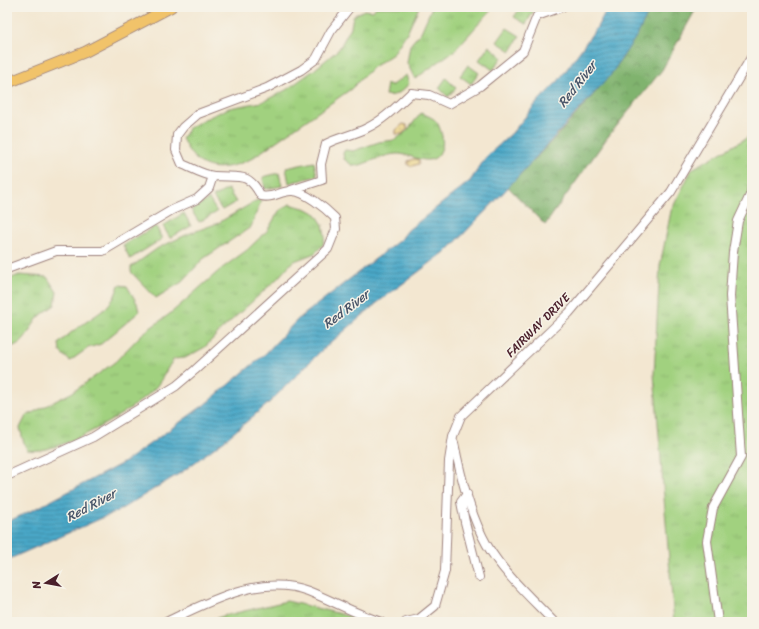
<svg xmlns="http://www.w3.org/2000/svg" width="759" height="629" font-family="Sriracha,sans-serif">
<defs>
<pattern id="grass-tufts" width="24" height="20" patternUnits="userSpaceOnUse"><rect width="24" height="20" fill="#a1d17f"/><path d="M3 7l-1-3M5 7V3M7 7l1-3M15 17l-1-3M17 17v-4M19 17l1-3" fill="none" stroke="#8cb36e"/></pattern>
<pattern id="forest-crowns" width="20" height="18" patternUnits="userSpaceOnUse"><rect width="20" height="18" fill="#80b36e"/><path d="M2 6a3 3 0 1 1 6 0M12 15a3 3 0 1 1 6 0" fill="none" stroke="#6b915b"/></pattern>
<pattern id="sand-dots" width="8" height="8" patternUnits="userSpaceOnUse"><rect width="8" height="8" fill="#eeda9e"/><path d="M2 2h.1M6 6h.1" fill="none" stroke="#cebb88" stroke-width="1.8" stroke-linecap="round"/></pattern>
<pattern id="water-rules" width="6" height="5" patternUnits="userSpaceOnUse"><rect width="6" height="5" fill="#48a7c7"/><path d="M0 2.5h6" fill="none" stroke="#3e87a2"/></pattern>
</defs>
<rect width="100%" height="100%" fill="#f7f3e8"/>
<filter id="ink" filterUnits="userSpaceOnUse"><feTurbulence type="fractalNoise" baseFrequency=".025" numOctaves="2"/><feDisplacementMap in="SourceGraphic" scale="8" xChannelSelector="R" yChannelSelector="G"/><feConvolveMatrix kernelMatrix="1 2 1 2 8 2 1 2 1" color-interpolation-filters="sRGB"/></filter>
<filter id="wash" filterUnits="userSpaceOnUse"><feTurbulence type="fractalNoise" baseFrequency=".012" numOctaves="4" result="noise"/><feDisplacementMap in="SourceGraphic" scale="16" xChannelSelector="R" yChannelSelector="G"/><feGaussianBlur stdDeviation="0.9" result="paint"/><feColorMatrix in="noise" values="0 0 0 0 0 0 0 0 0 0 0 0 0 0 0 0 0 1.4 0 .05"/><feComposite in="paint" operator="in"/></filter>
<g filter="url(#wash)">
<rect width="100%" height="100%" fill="#f3e7d1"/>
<path fill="url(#grass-tufts)" stroke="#767855" d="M376 7H419L408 31 393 54 373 67 351 89 251 159C220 173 197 173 182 138L189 128 205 119 229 108 262 102 286 90 314 70 339 49 351 27 353 16 364 10 373 11Z
M432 7H494L455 50 415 79 407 63 410 45 421 32Z
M521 7H529L534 10 526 24 514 17Z
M507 28 520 36 511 51 497 42Z
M489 46 502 57 493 70 479 60Z
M468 65 479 73 471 84 460 76Z
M406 75 409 83C404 90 395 98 385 95L387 84 392 85Z
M446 78 456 88 448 97 439 88Z
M421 113C436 119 438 120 442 136 443 143 443 147 439 154 429 168 410 153 396 154 383 155 370 162 357 166L352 165 344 159 343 153 345 150 353 151 379 142 395 140 407 131Z
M752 135V622H674L654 374 660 266 671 211 692 169Z
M314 162 317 176 289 183 286 168Z
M279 173 282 186 265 189 263 177Z
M228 189 236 202 222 210 213 197Z
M209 199 217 212 199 222 191 210Z
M259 199 261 201 251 227 203 259 182 282 156 298 131 272V267L158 248 188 234 218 223Z
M290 204 307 209 316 214 323 225 325 236 323 245 315 253 292 262 278 278 221 330 205 347 185 358 174 359C167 367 163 379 156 387 135 410 58 456 27 450L23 440 20 428 26 416 73 392 115 362 142 334 171 313 221 269 247 250 267 231 279 211Z
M184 213 191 226 170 238 163 226Z
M156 226 162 239 130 259 123 245Z
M19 275 47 277 57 292 55 305C49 309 43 313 38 318 29 329 24 347 7 347V280Z
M119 285 127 286 137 303 139 312 101 344 88 348 70 361 60 352 59 343 73 331 105 309 114 298Z
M287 601 357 618 366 622H205L223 616Z"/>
<path fill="url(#forest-crowns)" stroke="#65694c" d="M651 7H697L662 70 607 138 545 225 508 187C561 131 618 77 651 7Z"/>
<path fill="url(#sand-dots)" stroke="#9c7c64" d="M403 124 407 125V129L402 134H396V130Z
M414 159 419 160V164L412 166 408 165V161Z"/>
<path fill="url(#water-rules)" stroke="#496379" d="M608 7H651L638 34 610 76 504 192 449 249 377 303 320 352 269 403 226 439 182 472 118 511 7 560V522L41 506 123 463 204 405 265 354 297 320 401 239 408 230 470 181 486 157 512 133 539 100 559 80 597 27Z"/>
</g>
<g filter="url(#ink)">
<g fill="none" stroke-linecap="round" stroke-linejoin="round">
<defs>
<path id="minor" d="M291 190 322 180 321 164 326 144C339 137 354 135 367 128 384 120 398 105 411 93L429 95 449 104 480 86 523 51 537 16 562 7
M7 269 56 251H103L172 210 197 199 209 188 213 176
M454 443C461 477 470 515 487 545 504 574 531 598 554 622
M7 476 93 437 176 386 195 370 328 249 336 229 335 218C326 209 304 190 291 191 280 191 272 199 261 196 248 171 239 178 214 176 203 175 192 168 182 164L176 150 177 135 183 127 198 114 267 88 301 70 316 59 331 31 350 7
M467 494 461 502 465 522 479 577
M166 622C208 602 261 573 308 591 333 601 356 614 381 622
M406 622 419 619 435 606 445 571 449 461 453 436 461 416 569 313 671 192 752 56
M718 622 707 541 713 508 741 457 730 296 733 252 738 221 751 193 752 185"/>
<path id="major" d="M7 83 85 52 171 7"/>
</defs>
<use href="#minor" stroke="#9e837e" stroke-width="10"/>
<use href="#major" stroke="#9e837e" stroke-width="12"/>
<use href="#minor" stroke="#fff" stroke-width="8"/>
<use href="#major" stroke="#f1c36a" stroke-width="10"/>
</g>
</g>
<g text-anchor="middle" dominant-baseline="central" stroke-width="3" stroke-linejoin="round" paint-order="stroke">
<g font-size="12" fill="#4a1f2b" stroke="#f7f3e8">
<text transform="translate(538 325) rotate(-45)">FAIRWAY DRIVE</text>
</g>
<g font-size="13" font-style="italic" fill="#495569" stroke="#f7f3e8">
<text transform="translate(577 84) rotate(-52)">Red River</text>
<text transform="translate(346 309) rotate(-37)">Red River</text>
<text transform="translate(91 505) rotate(-28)">Red River</text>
</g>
</g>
<rect width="759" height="629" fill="none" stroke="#f7f3e8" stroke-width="24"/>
<g transform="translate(46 583) rotate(259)" stroke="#f7f3e8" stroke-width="3" paint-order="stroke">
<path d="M0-3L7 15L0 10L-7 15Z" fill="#4a1f2b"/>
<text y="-6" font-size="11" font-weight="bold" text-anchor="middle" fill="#4a1f2b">N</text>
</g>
</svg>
